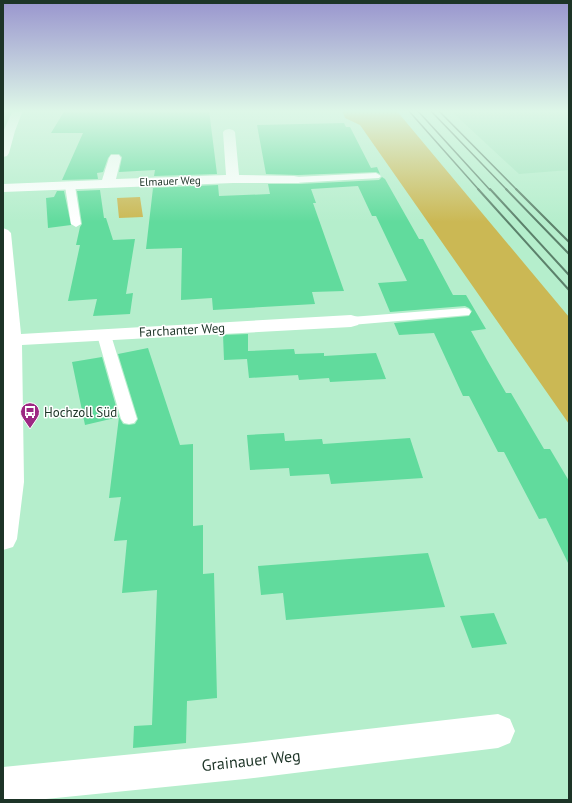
<svg xmlns="http://www.w3.org/2000/svg" width="572" height="803" font-family="'PT Sans',sans-serif">
<rect width="100%" height="100%" fill="#b5eecc"/>
<path fill="#a4e6c0" d="M450 110H569V170L519 174Z"/>
<path fill="#cbb854" d="M342 110H396L569 317V424L360 125 345 118Z
M140 197 143 217 119 218 117 198Z"/>
<path fill="#61db9d" d="M65 110H209L217 174 154 176 155 170 119 172 122 157 119 154H111L108 158 103 172 97 173 98 179 62 180 83 133H51Z
M344 123 346 127H350L371 168 377 167 380 174 376 172 298 175 266 174 257 125Z
M382 177 385 179 419 239H423L453 295H466L486 329 471 331 487 360 506 393H511L544 449H550L569 481V565L546 518 539 519 504 452H498L469 396H463L434 333 399 335 394 323 469 316 472 311 469 308 465 306 390 312 378 283 407 281 376 216H372L358 186 311 189 316 203H313L344 291 312 292 315 304 213 310 212 298 181 300 182 248 146 249 153 188 218 185 219 196 270 194 268 184H299L379 180Z
M100 190 104 218H106L113 240 135 239 126 294 133 293 130 314 93 316 97 299 68 301 80 245H76L80 227 82 224 77 191Z
M57 191H64L71 225 48 228 46 198 54 197Z
M248 334V351L294 349 295 354 324 353V356L376 353 386 379 330 382 329 378 299 380 298 375 249 378 247 359 224 360 223 335Z
M148 348 180 445 193 444V526L203 525V574L214 573 217 698 187 701 186 743 133 748 134 726 152 725 157 590 122 593 127 540 114 541 121 497 109 498 119 417 123 424 129 425 135 424 138 419 118 354Z
M102 357 119 417 85 425 72 362Z
M284 433 285 441 322 439 323 444 410 438 423 478 331 484 329 474 290 476 289 468 250 470 247 435Z
M428 553 445 607 286 620 283 593 261 595 258 566Z
M494 613 507 644 472 648 460 616Z"/>
<g fill="none" stroke-linecap="round" stroke-linejoin="round">
<path fill="#fff" fill-rule="evenodd" d="M376 173 381 176 379 178 294 183 289 180 294 177Z
M70 183 75 186 81 224 76 227 71 224 65 186Z
M465 308 469 309 471 312 469 315 351 325 346 324 345 321 346 318 351 317Z
M104 331 109 332 111 335 137 419 134 423 129 424 124 423 121 419 97 335 99 332Z"/>
<path fill="#fff" fill-rule="evenodd" d="M13 110H23L15 131 9 153 7 156 3 157V132Z
M229 129 233 130 235 132 239 175 294 176 299 177 301 180 299 183H233L3 192V184L102 180 109 158 111 155H119L121 158 116 179 226 175 223 132 225 130Z
M3 228 8 230 11 233 21 334 351 315 358 317 360 321 358 325 351 327 22 345 24 482 17 539 13 547 3 550Z
M498 714 510 719 515 731 510 743 498 748 245 779 36 800H3V767L245 743Z"/>
<path stroke="#5c816b" stroke-width="1.5" d="M408 110 479 190
M417 110 490 190
M430 110 507 190
M438 110 517 190"/>
<path stroke="#5c816b" stroke-width="2" d="M478 189 569 290
M490 189 569 275
M506 189 569 254
M516 189 569 242"/>
</g>
<linearGradient id="sky" x2="0" y2="1"><stop stop-color="#9995ce"/><stop offset="0.5" stop-color="#def7e8"/><stop offset="1" stop-color="#def7e8" stop-opacity="0"/></linearGradient>
<rect width="572" height="222" fill="url(#sky)"/>
<defs>
<symbol id="bus-pin" viewBox="-11 -11 22 30"><path d="M0 17L-7.5 6A9.5 9.5 0 1 1 7.5 6Z" fill="#9d2883" stroke="#fff"/><path d="M-5-6H5V4H4V6H2V4H-2V6H-4V4H-5ZM-3.5-4V0h7V-4ZM-3.5 1.2v1.5H-2V1.2ZM2 1.2v1.5H3.5V1.2Z" fill="#fff"/></symbol>
</defs>
<g fill-rule="evenodd">
<use href="#bus-pin" x="19" y="401" width="22" height="30"/>
</g>
<g text-anchor="middle" dominant-baseline="central" stroke-width="3" stroke-linejoin="round" paint-order="stroke">
<g font-size="11" fill="#1d3427" stroke="#fff">
<text transform="translate(170 181) rotate(-2)">Elmauer Weg</text>
</g>
<g font-size="13" fill="#1d3427" stroke="#fff">
<text transform="translate(182 330) rotate(-3)">Farchanter Weg</text>
</g>
<g font-size="13" fill="#1d3427" stroke="#fff" text-anchor="start">
<text x="44" y="412">Hochzoll Süd</text>
</g>
<g font-size="16" fill="#1d3427" stroke="#fff">
<text transform="translate(251 760) rotate(-6)">Grainauer Weg</text>
</g>
</g>
<rect width="572" height="803" fill="none" stroke="#1d3427" stroke-width="8"/>
</svg>
